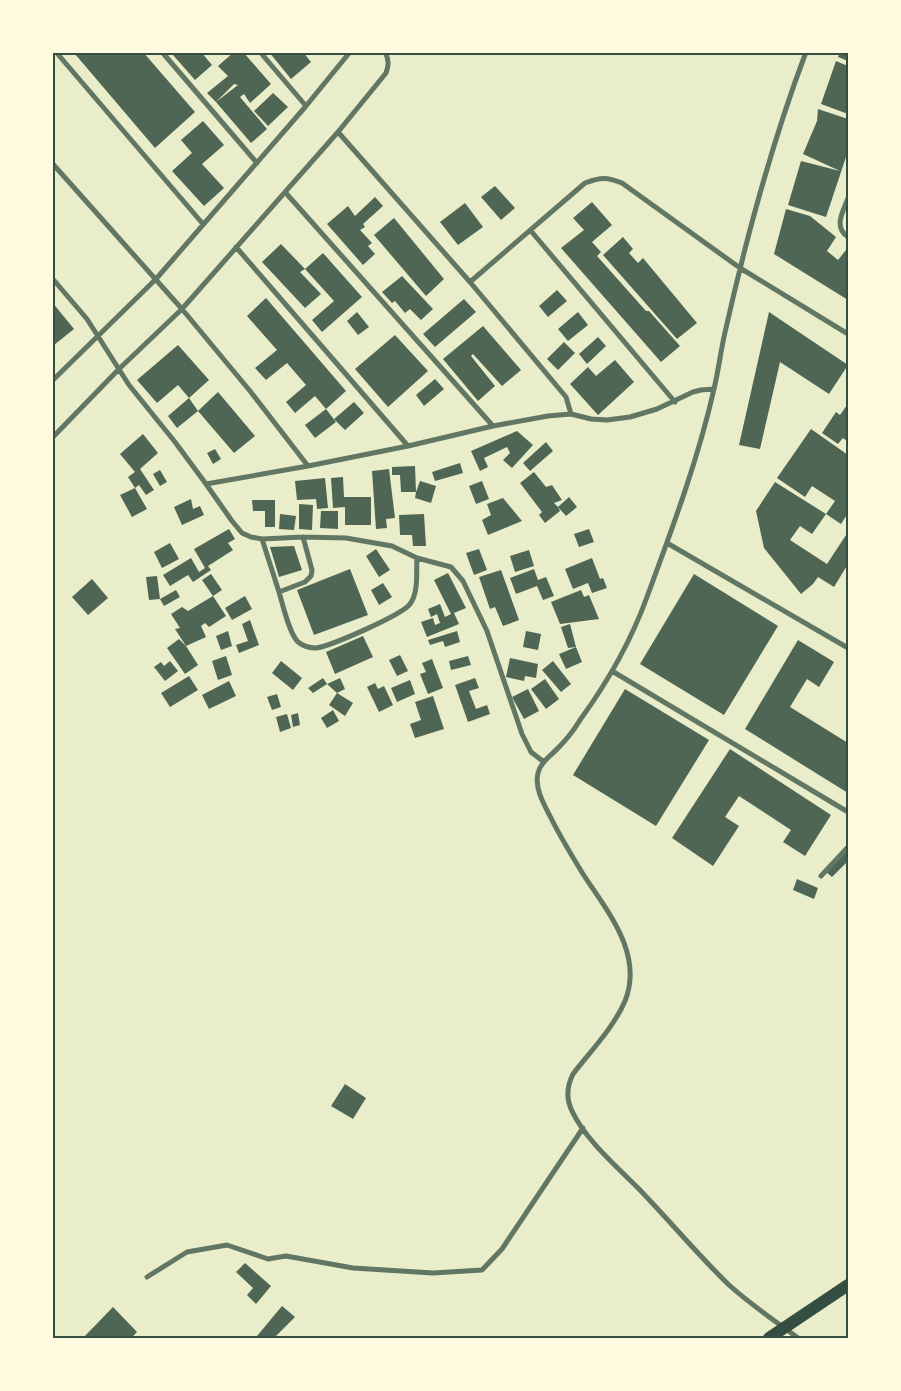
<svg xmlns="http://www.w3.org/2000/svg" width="901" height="1391" font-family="'Exo 2',sans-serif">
<rect width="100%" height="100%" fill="#e9edc9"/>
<path fill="#4f6655" d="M76 52H143L195 112 155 148 75 54Z
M176 52H201L212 65 195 80 173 55Z
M234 52H243L271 84 250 103 244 94 240 97 267 129 251 143 216 102 238 85 234 84 216 102 207 93 228 76 218 66Z
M269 52H303L311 62 291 79Z
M840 52H848V61L838 57Z
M836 61 848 66V114L821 104Z
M273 93 288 107 268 126 254 111Z
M818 109 848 119V151L826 217 788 205 801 161 840 171 803 154 817 121Z
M203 121 224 145 202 164 224 188 204 206 172 171 192 153 181 140Z
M495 186 515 208 501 220 481 197Z
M375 197 383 206 363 224 365 227 360 230 372 243 368 246 375 254 363 265 327 224 348 206 355 216Z
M592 202 612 225 592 242 601 252 597 256 646 311H649L680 346 661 362 561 248 584 230 573 218Z
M465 203 483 227 458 245 440 222Z
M786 209 810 216 836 237 827 251 838 260 846 250 848 252V300L774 254Z
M394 218 444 279 426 296 374 235Z
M623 237 633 249 629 253 638 263 643 258 697 323 677 339 603 255Z
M281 244 305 269 323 253 362 297 322 332 312 320 334 301 305 269 300 272 321 294 305 308 262 262Z
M402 276 433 309 421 320 410 309 405 313 395 301 392 303 382 292Z
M557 290 567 301 548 317 539 306Z
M266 298 346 391 326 409 315 396 295 413 286 402 306 385 287 363 266 380 255 368 277 350 247 316Z
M464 299 476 312 435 347 423 334Z
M52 302 74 329 54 345 52 343Z
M357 312 369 327 358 335 347 321Z
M578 312 588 325 568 341 558 329Z
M769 312 848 365 829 394 780 362 760 449 739 445Z
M483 326 521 370 502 386 473 354 471 356 495 386 478 401 443 359Z
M395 335 428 371 388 407 355 369Z
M598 337 606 346 587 364 579 354Z
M564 342 575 353 558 370 547 359Z
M178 345 209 380 189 398 178 385 157 403 137 380Z
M615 360 634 382 598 415 570 384 588 367 596 376Z
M435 379 444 389 424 406 416 395Z
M218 392 255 436 234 453 198 411Z
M189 398 198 411 177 428 168 416Z
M354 402 364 413 345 430 334 419Z
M847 405 848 406V442L843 438 838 444 822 433 836 412 840 415Z
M326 409 336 422 315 438 305 425Z
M811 429 848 455V513L841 524 826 514 835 501 812 486 805 497 777 478Z
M517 431 533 445 512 468 503 460 510 453 507 447 484 458 488 467 480 471 471 451Z
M143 434 158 453 140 469 154 490 146 495 139 485 135 488 128 477 135 472 120 454Z
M546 442 553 451 530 471 523 463Z
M215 449 221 459 213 464 207 453Z
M460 463 463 473 435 481 432 472Z
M415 466 416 492 420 481 436 486 431 503 415 498 416 492H401L400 475H392V467Z
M389 469 395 518 386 519 387 528 376 529 372 471Z
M160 470 167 482 160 486 153 474Z
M534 472 546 487 552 485 562 500 554 503 558 507 569 497 577 507 566 516 558 507 560 511 545 523 539 515 542 512 520 483Z
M343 477 344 497H371V525H345V507L333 508 331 478Z
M325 478 328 508 317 509 316 499 297 500 295 481Z
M482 481 489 499 476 504 469 486Z
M775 482 826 514 812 534 800 526 790 540 827 564 846 535 848 536V564L834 587 818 577 813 584 801 594 764 548 756 511Z
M135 488 147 509 132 517 120 495Z
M503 498 522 521 488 535 482 520 491 515 487 504Z
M191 499 193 509 200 506 204 515 182 525 174 507Z
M252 500H275V527H265V511H253Z
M299 504 313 505 312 530 299 529Z
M321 511H338V529L320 528Z
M280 514 296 516 294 530 279 529Z
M424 514 426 546H413L412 535H400L399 515Z
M229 529 235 539 228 543 233 550 208 566 211 570 193 582 188 575 170 586 163 575 191 558 199 572 205 568 194 549Z
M589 529 594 542 579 547 574 534Z
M170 543 179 559 162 568 154 552Z
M294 546 302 570 279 577 270 547Z
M376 549 390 570 379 577 366 556Z
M479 549 487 570 474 575 466 553Z
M529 550 534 566 515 572 510 556Z
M592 558 600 579 603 578 607 588 592 593 588 583 573 589 565 569Z
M350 569 368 615 314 635 297 590Z
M534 569 538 580 546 577 554 596 543 600 537 586 516 594 510 578Z
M501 570 519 620 503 626 495 607 490 609 479 577Z
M448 573 466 608 454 613 459 624 427 637 421 622 433 618 435 625 440 623 437 614 431 617 428 609 440 604 445 617 451 614 434 580Z
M211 574 222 590 213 596 202 580Z
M694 574 778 626 724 715 640 664Z
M157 576 160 599 149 600 146 577Z
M92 579 108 598 88 615 72 597Z
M383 583 392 597 379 605 371 590Z
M176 590 180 597 164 606 160 599Z
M581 590 584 597 589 595 599 619 560 624 551 602Z
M213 596 226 616 209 627 205 623 201 626 206 637 186 646 198 665 185 674 167 648 179 639 186 646 175 629 180 628 171 614 182 607 188 611Z
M245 596 252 609 232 620 225 608Z
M250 620 259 645 239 653 236 645 248 641 242 624Z
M570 624 576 647 568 648 561 627Z
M228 631 232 646 221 650 216 636Z
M457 631 460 642 445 647 443 641 430 645 428 640Z
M526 631 541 634 538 650 523 647Z
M363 636 373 657 335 674 326 652Z
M798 640 834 662 819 687 807 679 790 707 848 743V793L745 729Z
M576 647 582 662 566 669 559 654Z
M400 655 408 671 397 676 389 660Z
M226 656 232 675 218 680 212 661Z
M468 656 471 665 451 670 449 661Z
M510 658 538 664 536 678 525 676 524 681 506 677Z
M432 659 443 688 428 694 420 674 426 672 422 663Z
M170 661 178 671 165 681 154 667 161 662 164 666Z
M281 661 302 678 293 690 272 673Z
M553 661 571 684 561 692 542 670Z
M189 676 198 690 170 707 161 693Z
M323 678 327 684 313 693 308 688Z
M340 678 345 689 337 693 327 684Z
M475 678 479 688 469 691 476 709 487 705 490 714 468 722 455 685Z
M545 679 559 699 546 709 531 689Z
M410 680 415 694 397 702 391 688Z
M229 681 236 696 209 709 202 695Z
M375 683 378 689 384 686 393 705 379 712 367 687Z
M528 689 539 711 524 719 512 697Z
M625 689 709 740 656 826 573 775Z
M337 693 353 703 345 716 329 705Z
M277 694 281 707 272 710 267 697Z
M433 696 444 729 415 738 410 724 421 720 415 702Z
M333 710 339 721 327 728 321 718Z
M298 713 300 725 293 727 291 715Z
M287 714 291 728 280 732 276 717Z
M730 749 831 815 805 856 783 842 791 830 739 796 725 817 739 826 713 866 672 838Z
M848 849V861L832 877 826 872Z
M797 879 818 888 814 899 793 890Z
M345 1084 366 1098 353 1119 331 1106Z
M245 1263 271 1286 256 1304 247 1295 253 1288 236 1272Z
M282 1306 295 1317 274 1338H259L257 1336Z
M113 1307 137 1332 131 1338H83Z"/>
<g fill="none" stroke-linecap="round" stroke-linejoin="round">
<path stroke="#617663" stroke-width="5" d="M56 52 203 224
M162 52 257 163
M260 52 306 106
M338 132 470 282 566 397 571 414
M52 163 182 309 250 391 308 466
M285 192 493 426
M848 198C843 212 833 227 848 237
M531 231 675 402
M236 247 408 446
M52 278 87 319 129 385 175 442 206 484 308 466 408 446 493 426 548 416 571 414 591 419 607 420 630 417 657 409 693 392 701 390 714 389
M470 282 585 183C601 177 607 177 622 183L740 268 848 334
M52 381 156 279 306 106 350 52
M52 438 119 369 182 309 338 132 386 73C389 65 389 60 385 52
M206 484 232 521 242 533 251 537 262 539 303 537 346 538 392 546 417 558 451 567 463 581 487 631 522 734 531 752 544 762
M262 539 279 592 305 582 311 576 312 570 303 537
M667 543 848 648
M279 592C283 605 289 633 298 642 303 646 310 648 316 648 331 646 402 615 410 604 419 592 416 572 417 558
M612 671 848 812
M821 876 848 847
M147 1277 187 1252 227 1245 268 1259 286 1256 353 1268 433 1273 482 1270 502 1249 583 1128
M798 1338C775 1321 750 1304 729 1285 697 1254 669 1220 638 1188 616 1166 585 1139 572 1111 566 1099 567 1086 573 1074 590 1052 614 1027 625 1001 644 954 607 911 583 874 572 856 561 838 552 820 545 806 534 789 538 773 541 761 552 755 559 747 567 739 574 730 580 720 607 683 631 641 647 597 672 529 698 460 714 389 719 368 721 348 726 328 747 235 772 142 806 52"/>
<path stroke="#344e41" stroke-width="12" d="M769 1338 848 1285"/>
</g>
<rect width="901" height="1391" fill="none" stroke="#fefae0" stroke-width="108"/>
<rect x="54" y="54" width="793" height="1283" fill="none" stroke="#344e41" stroke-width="2"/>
</svg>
